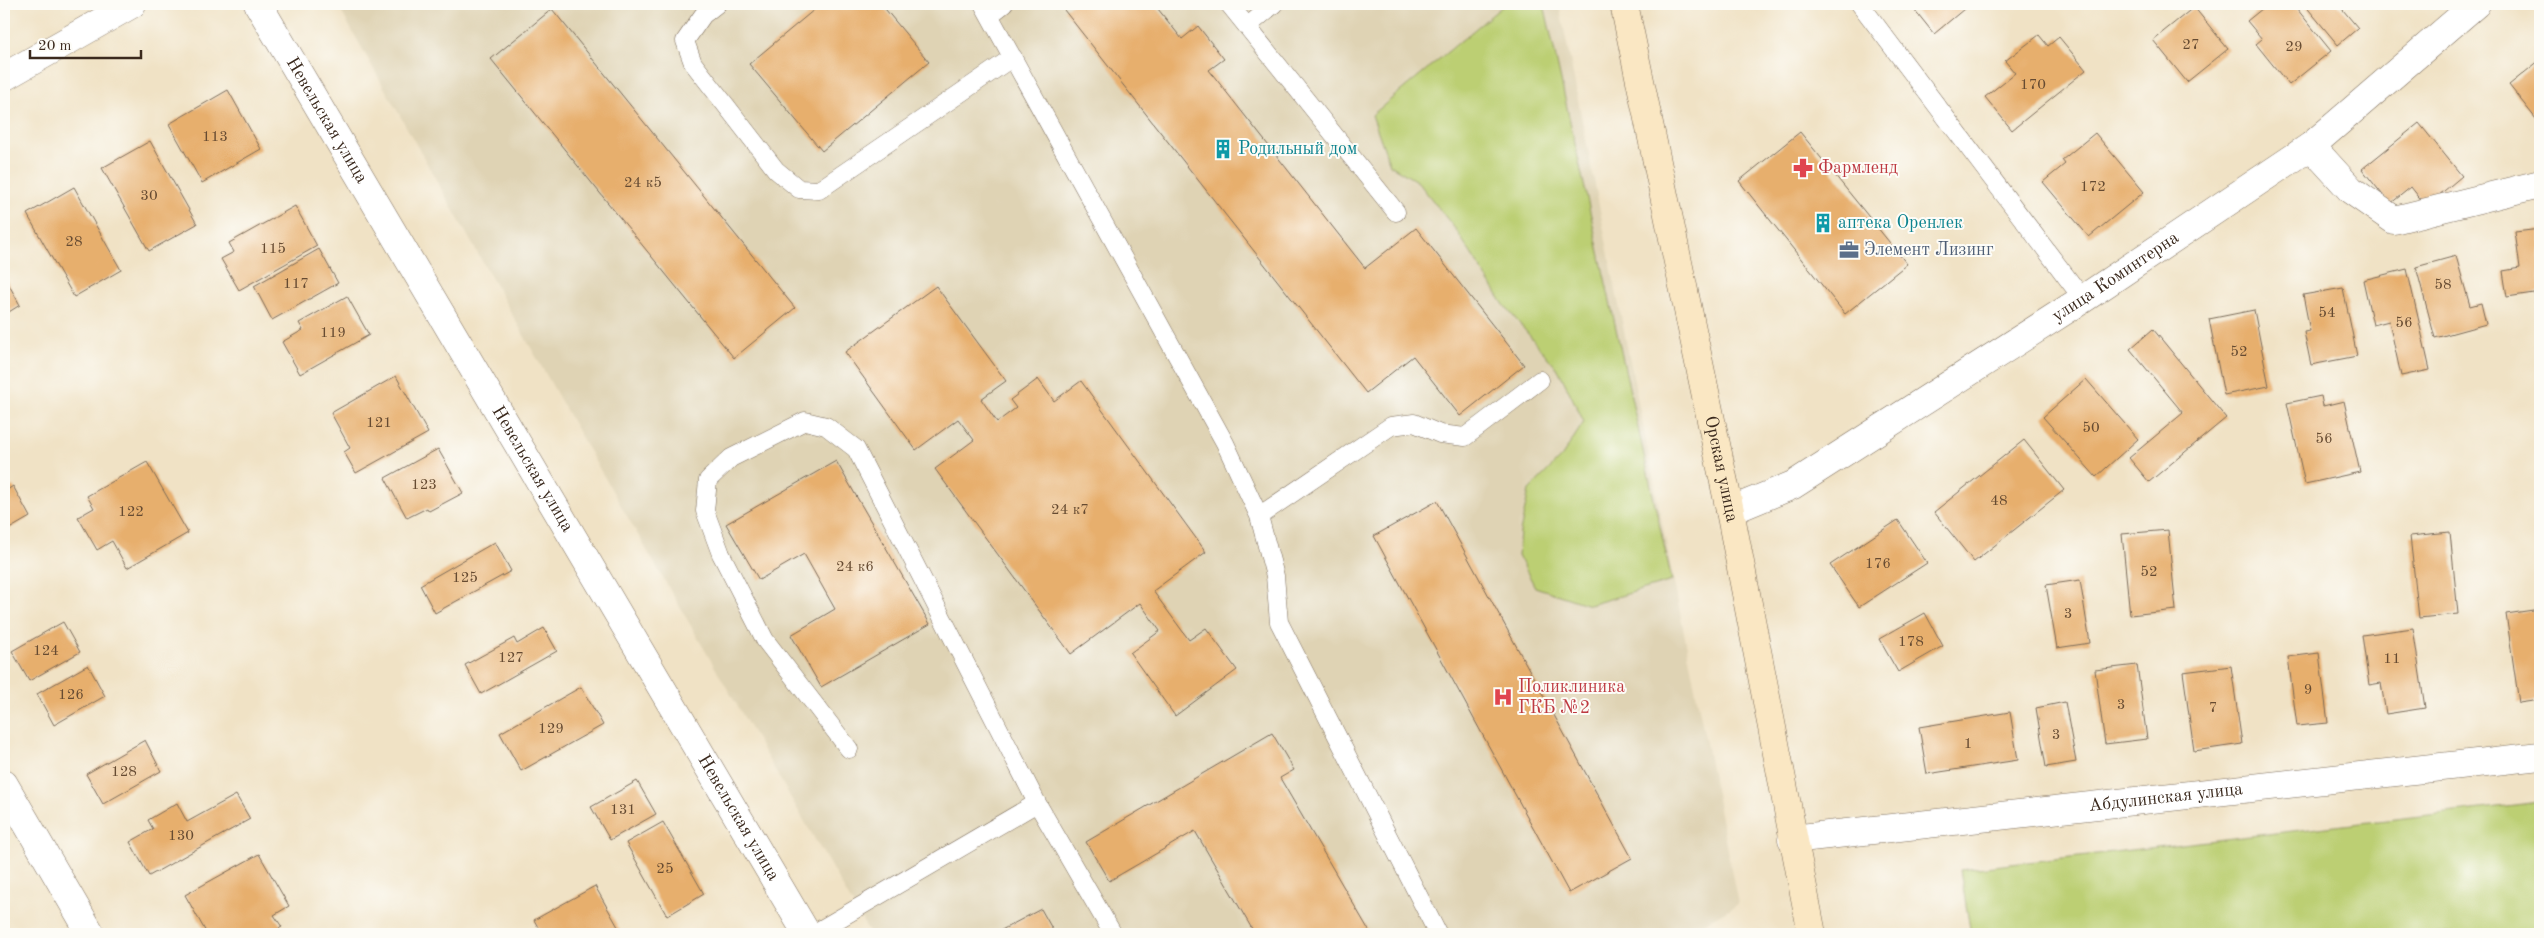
<svg xmlns="http://www.w3.org/2000/svg" width="2544" height="938" font-family="'Old Standard TT',serif">
<rect width="100%" height="100%" fill="#fdfcf7"/>
<filter id="ink" filterUnits="userSpaceOnUse"><feTurbulence type="fractalNoise" baseFrequency=".02" numOctaves="2"/><feDisplacementMap in="SourceGraphic" scale="10" xChannelSelector="R" yChannelSelector="G"/><feConvolveMatrix kernelMatrix="1 2 1 2 8 2 1 2 1" color-interpolation-filters="sRGB"/></filter>
<filter id="wash" filterUnits="userSpaceOnUse"><feTurbulence type="fractalNoise" baseFrequency=".0096" numOctaves="4" result="noise"/><feDisplacementMap in="SourceGraphic" scale="20" xChannelSelector="R" yChannelSelector="G"/><feGaussianBlur stdDeviation="1.12" result="paint"/><feColorMatrix in="noise" values="0 0 0 0 0 0 0 0 0 0 0 0 0 0 0 0 0 1.4 0 .05"/><feComposite in="paint" operator="in"/></filter>
<g filter="url(#wash)">
<rect width="100%" height="100%" fill="#f0e2c5"/>
<path fill="#dfd3b4" d="M337 4H1559L1738 904 1684 934H870L588 449Z"/>
<path fill="#bccf73" stroke="#7c7c48" d="M1505 4H1544L1672 581 1589 605 1535 587 1518 555 1520 532 1529 490 1562 456 1584 422 1559 371 1504 305 1456 230 1418 182 1390 165 1372 115Z
M2540 802V934H1971L1960 870Z"/>
<g id="blocks">
<path fill="#e7af6d" d="M821 4H881L929 62 822 151 749 64Z
M1072 4H1154L1182 39 1198 26 1224 59 1209 70 1365 268 1416 228 1524 365 1460 416 1413 356 1366 393 1064 10Z
M1910 4H1970L1934 34Z
M2268 4H2293L2331 51 2289 85 2256 44 2262 39 2247 21Z
M2304 4H2338L2358 28 2338 45Z
M2194 7 2228 49 2187 82 2153 40Z
M552 9 795 308 734 358 491 59Z
M2039 35 2048 46 2059 37 2086 70 2012 130 1985 97 2015 73 2005 61Z
M2540 60V124L2509 85Z
M228 90 261 149 202 183 169 124Z
M2419 123 2462 176 2426 206 2411 187 2390 204 2362 169Z
M1800 132 1907 264 1845 314 1739 181Z
M2095 133 2144 192 2089 237 2043 182 2065 164 2062 160Z
M150 141 197 224 149 251 102 168Z
M74 187 121 270 74 297 27 214Z
M295 206 317 246 239 290 221 259 234 252 229 243Z
M2540 229V292L2507 297 2503 271 2520 268 2515 232Z
M319 249 338 283 272 320 254 286Z
M2456 256 2470 306 2481 303 2486 324 2435 338 2416 267Z
M2407 269 2430 370 2401 376 2389 321 2373 325 2363 280Z
M4 276 20 305 4 315Z
M936 286 1006 381 981 399 997 422 1016 408 1010 400 1038 379 1054 401 1081 381 1206 552 1153 591 1189 640 1206 628 1237 670 1175 716 1130 653 1160 631 1140 603 1071 654 935 469 974 440 958 419 916 450 845 352Z
M2343 288 2357 356 2311 365 2304 332 2310 331 2303 295Z
M347 296 369 335 300 374 282 342 303 330 299 323Z
M2254 310 2269 386 2224 395 2209 319Z
M2153 329 2226 418 2149 482 2129 458 2183 413 2130 349Z
M396 376 428 433 356 473 344 452 350 448 331 413Z
M2086 379 2138 439 2096 477 2043 417Z
M2321 396 2323 406 2344 401 2360 472 2305 484 2287 403Z
M2024 440 2064 490 1974 562 1934 512Z
M438 449 463 493 429 511 427 508 407 518 385 478Z
M836 461 930 624 821 687 791 635 835 609 804 554 759 580 726 524Z
M147 462 188 533 127 568 112 541 97 550 78 517 94 508 87 496Z
M13 486 30 517 4 532V492Z
M1437 501 1632 858 1569 893 1374 536Z
M1898 520 1927 563 1859 607 1830 565Z
M2168 530 2176 610 2130 615 2122 534Z
M2450 532 2458 614 2419 618 2410 536Z
M495 542 511 571 435 613 420 585Z
M2080 580 2090 643 2057 648 2046 585Z
M2540 609V700L2519 703 2506 614Z
M1925 613 1943 646 1898 672 1879 639Z
M63 622 80 652 29 681 12 651Z
M544 628 557 651 481 694 465 665 514 638 517 644Z
M2413 628 2425 708 2386 714 2381 683 2369 685 2362 635Z
M2319 653 2328 723 2297 726 2288 657Z
M88 665 105 696 54 725 37 694Z
M2137 665 2147 739 2105 744 2095 670Z
M2231 666 2242 744 2194 751 2183 672Z
M581 687 603 725 521 771 500 733Z
M2065 702 2076 762 2046 767 2036 708Z
M2010 712 2018 760 1927 774 1919 727Z
M1272 733 1294 770 1280 778 1371 934H1255L1195 831 1109 881 1086 842Z
M145 740 161 771 103 804 86 774Z
M637 781 656 814 610 840 591 807Z
M236 795 250 819 149 876 130 842 153 829 148 820 177 803 187 822Z
M663 822 704 894 667 916 626 843Z
M259 854 289 906 274 915 282 927 269 934H207L185 895Z
M595 886 622 934H542L534 920Z
M1041 909 1055 934H994Z"/>
</g>
</g>
<g filter="url(#ink)">
<use href="#blocks" fill-opacity="0" stroke="#7a6a58" stroke-width="1"/>
<g fill="none" stroke-linecap="round" stroke-linejoin="round">
<defs>
<path id="service" d="M717 4 703 15 685 41 693 63 776 170 799 189 819 190 1013 57
M983 4 1225 443 1259 516 1275 576 1279 622 1438 934
M1229 4 1396 212
M1860 4 2083 299
M990 15 1004 4
M1248 26 1274 4
M1259 516 1391 426 1414 423 1440 434 1465 437 1540 380
M849 749 765 640 721 554 705 511 708 480 731 458 805 421 826 426 856 449 1037 803 1113 934
M813 934 1037 803"/>
<g id="minor">
<path id="s1" d="M258 4 807 934"/>
<path d="M4 77 132 4"/>
<path d="M2311 146 2351 190 2394 220 2540 184"/>
<path id="s2" d="M1730 511 1793 485 2083 299 2311 146 2476 4"/>
<path d="M4 784 91 934"/>
<path id="s3" d="M1792 839 2540 756"/>
</g>
<g id="secondary">
<path id="s4" d="M1624 4 1730 511 1812 934"/>
</g>
</defs>
<use href="#service" stroke="#7a6a58" stroke-width="19"/>
<use href="#minor" stroke="#7a6a58" stroke-width="29"/>
<use href="#secondary" stroke="#7a6a58" stroke-width="29"/>
<use href="#service" stroke="#fff" stroke-width="18"/>
<use href="#minor" stroke="#fff" stroke-width="28"/>
<use href="#secondary" stroke="#fae7c3" stroke-width="28"/>
</g>
</g>
<defs>
<symbol id="building-bare" viewBox="-9 -9 18 18"><path d="M-4-6H4V6H1V3H-1V6H-4ZM-2.5-4.3h1.7v1.8h-1.7ZM.8-4.3h1.7v1.8H.8ZM-2.5-1h1.7V.8h-1.7ZM.8-1h1.7V.8H.8Z" fill="#0f9aa8" stroke="#fdfcf7" stroke-width="2.5" paint-order="stroke"/></symbol>
<symbol id="pharmacy-bare" viewBox="-9 -9 18 18"><path d="M-2-6h4v4h4v4h-4v4h-4v-4h-4v-4h4Z" fill="#e0444e" stroke="#fdfcf7" stroke-width="2.5" paint-order="stroke"/></symbol>
<symbol id="office-bare" viewBox="-9 -9 18 18"><path d="M-6-3h4V-5.5h4V-3h4V5H-6ZM-1-4.5V-3h2v-1.5ZM-6 0V1H6V0Z" fill="#5c6f8a" stroke="#fdfcf7" stroke-width="2.5" paint-order="stroke"/></symbol>
<symbol id="hospital-bare" viewBox="-9 -9 18 18"><path d="M-5-5h3v3.5h4V-5h3V5h-3V1.5h-4V5h-3Z" fill="#e0444e" stroke="#fdfcf7" stroke-width="2.5" paint-order="stroke"/></symbol>
</defs>
<g fill-rule="evenodd">
<use href="#building-bare" x="1209" y="135" width="28" height="28"/>
<use href="#pharmacy-bare" x="1789" y="154" width="28" height="28"/>
<use href="#building-bare" x="1809" y="209" width="28" height="28"/>
<use href="#office-bare" x="1835" y="236" width="28" height="28"/>
<use href="#hospital-bare" x="1489" y="683" width="28" height="28"/>
</g>
<g text-anchor="middle" dominant-baseline="central" stroke-width="4" stroke-linejoin="round" paint-order="stroke">
<g font-size="15" fill="#664b32">
<text x="2191" y="45">27</text>
<text x="2294" y="47">29</text>
<text x="2033" y="85">170</text>
<text x="215" y="137">113</text>
<text x="643" y="183">24 к5</text>
<text x="2093" y="187">172</text>
<text x="149" y="196">30</text>
<text x="74" y="242">28</text>
<text x="273" y="249">115</text>
<text x="296" y="284">117</text>
<text x="2443" y="285">58</text>
<text x="2327" y="313">54</text>
<text x="2404" y="323">56</text>
<text x="333" y="333">119</text>
<text x="2239" y="352">52</text>
<text x="379" y="423">121</text>
<text x="2091" y="428">50</text>
<text x="2324" y="439">56</text>
<text x="424" y="485">123</text>
<text x="1999" y="501">48</text>
<text x="1070" y="510">24 к7</text>
<text x="131" y="512">122</text>
<text x="1878" y="564">176</text>
<text x="855" y="567">24 к6</text>
<text x="2149" y="572">52</text>
<text x="465" y="578">125</text>
<text x="2068" y="614">3</text>
<text x="1911" y="642">178</text>
<text x="46" y="651">124</text>
<text x="511" y="658">127</text>
<text x="2392" y="659">11</text>
<text x="2308" y="690">9</text>
<text x="71" y="695">126</text>
<text x="2121" y="705">3</text>
<text x="2213" y="708">7</text>
<text x="551" y="729">129</text>
<text x="2056" y="735">3</text>
<text x="1968" y="744">1</text>
<text x="124" y="772">128</text>
<text x="623" y="810">131</text>
<text x="181" y="836">130</text>
<text x="665" y="869">25</text>
</g>
<g font-size="18" fill="#3b2a1e" stroke="#fdfcf7">
<text stroke="none"><textPath href="#s1" startOffset="135">Невельская улица</textPath></text>
<text stroke="none"><textPath href="#s2" startOffset="452">улица Коминтерна</textPath></text>
<text stroke="none"><textPath href="#s4" startOffset="475">Орская улица</textPath></text>
<text stroke="none"><textPath href="#s1" startOffset="540">Невельская улица</textPath></text>
<text stroke="none"><textPath href="#s3" startOffset="376">Абдулинская улица</textPath></text>
<text stroke="none"><textPath href="#s1" startOffset="945">Невельская улица</textPath></text>
</g>
<g font-size="18" fill="#0d838f" stroke="#fdfcf7" text-anchor="start">
<text x="1238" y="149">Родильный дом</text>
<text x="1838" y="223">аптека Оренлек</text>
</g>
<g font-size="18" fill="#be3a42" stroke="#fdfcf7" text-anchor="start">
<text x="1818" y="168">Фармленд</text>
<text x="1518" y="687">Поликлиника<tspan x="1518" dy="21">ГКБ №2</tspan></text>
</g>
<g font-size="18" fill="#4e5e75" stroke="#fdfcf7" text-anchor="start">
<text x="1864" y="250">Элемент Лизинг</text>
</g>
</g>
<rect width="2544" height="938" fill="none" stroke="#fdfcf7" stroke-width="20"/>
<path d="M30 50v8h111v-8" fill="none" stroke="#3b2a1e" stroke-width="2.5"/>
<text x="38" y="50" font-size="15" fill="#3b2a1e" stroke="#fdfcf7" stroke-width="4" paint-order="stroke">20 m</text>
</svg>
